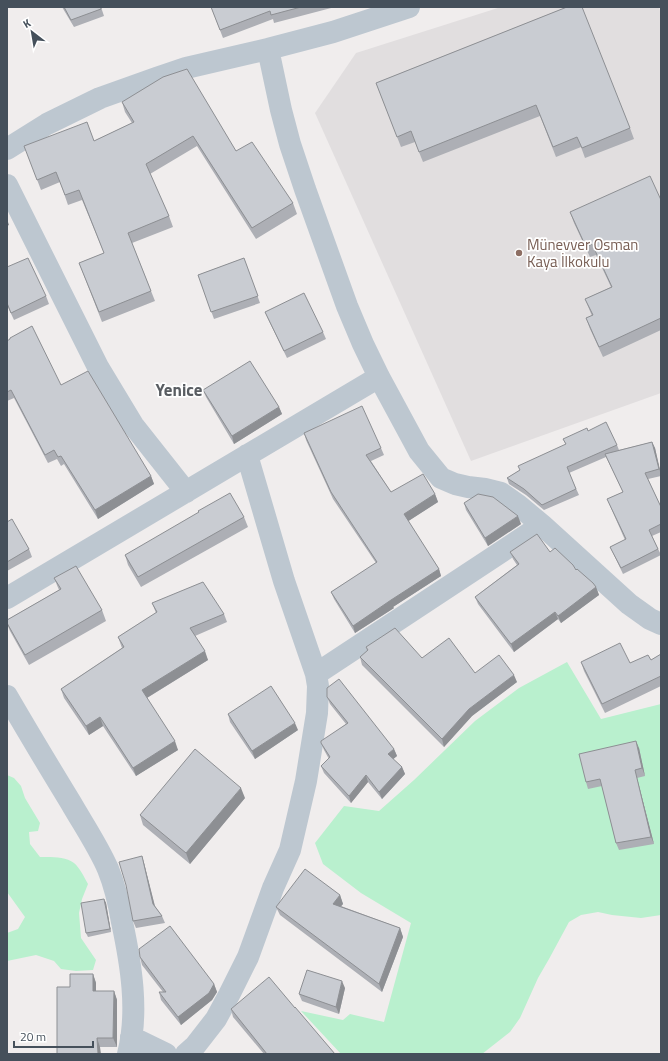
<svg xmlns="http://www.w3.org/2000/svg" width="668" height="1061" font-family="'Titillium Web',sans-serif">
<rect width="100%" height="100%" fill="#f0eded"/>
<path fill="#e1dedf" d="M501 7H659L661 15V393L471 461 315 113 356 53Z"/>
<path fill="#b9f0ce" d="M567 662 601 719 661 704V915L641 918 612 915 598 912 581 915 569 922 549 959 538 978 520 1018 510 1032 482 1054H341L301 1011 343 1020 350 1014 384 1022 411 923 361 893 323 864 315 843 344 806 379 811 414 780 475 721 519 688Z
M7 775 14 778 21 786 25 798 40 823 38 831 29 832 30 844 40 857C50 857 65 856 74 863 80 868 84 877 88 884L82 899 79 913 81 938 96 960 93 970 76 971 61 969 54 961 36 955 7 961V933L18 929 25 917 7 892Z"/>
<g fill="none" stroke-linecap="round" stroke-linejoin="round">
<path stroke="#bdc7d0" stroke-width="22" d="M268 49 281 110 290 144 305 189 347 306 363 344 379 377 419 451 441 478 455 484 468 487 485 489 501 493 518 505 542 525 629 604 650 619 661 624
M7 149 47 124 100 98 156 78 186 68 268 49 333 32 409 7
M7 185 98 367 133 425 186 492
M7 598 379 377
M316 674 542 525
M7 696C28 732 49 767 71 803 83 824 98 846 108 869 115 886 119 904 122 922 131 964 139 1012 128 1054
M131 1037 166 1054
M186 1054 195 1046 216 1019 229 995 248 957 273 888 290 850 306 781 317 713 318 686 316 674 284 581 247 455"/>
</g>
<path fill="#adafb5" d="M62 7H101L104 16 74 27Z
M211 7H335L274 23 273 19 223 38Z
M567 7 630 128 634 139 585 158 581 147 556 157 540 116 423 162 415 142 401 147 376 83Z
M122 102 236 151 293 203 297 214 256 239 197 146 150 174 169 216 173 227 132 243 155 301 102 322 79 263 104 253 82 200 68 205 60 182 41 190 28 156 94 141 132 123 125 112Z
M661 200V330L603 357 590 329 586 318 592 316 585 299 611 287 596 255 590 257 574 223 570 212Z
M244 258 260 303 214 319 198 275Z
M7 267 46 296 49 304 14 320 7 305Z
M265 312 323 332 326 339 287 358 268 319Z
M7 341 61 385 151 476 154 484 98 519 64 464 61 466 57 459 48 463 14 398 7 401Z
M203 390 279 407 282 414 234 444 206 397Z
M588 431 617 445 619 450 652 442 655 448 661 476 648 479 661 507V532L652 536 661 555 623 574 613 553 610 547 625 540 607 499 623 492 606 457 569 473 579 495 544 510 526 495 509 484 507 478 520 470 566 445 563 439Z
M304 433 381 448 384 455 371 461 391 492 435 494 438 502 408 521 439 569 441 576 393 607 394 608 355 633 334 599 331 592 376 563 333 499 306 440Z
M464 503 521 524 488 546 466 510Z
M244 517 248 527 141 587 128 565 125 555Z
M7 522 29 549 32 557 7 571Z
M510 552H550L576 570 596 587 599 595 561 623 558 619 514 652 478 604 475 597 517 565 513 559Z
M54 578 102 610 106 621 29 665 10 631 7 624V620L59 590Z
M152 603 224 614 227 622 195 636 208 660 147 698 178 750 136 776 103 726 89 735 64 698 61 689 122 648 118 637 156 613Z
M366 647 422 658 475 673 517 682 472 716 444 747 362 665 360 657 367 651Z
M661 654V686L605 713 584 671 581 662 630 663 651 660Z
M327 697 394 749 397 756 393 759 402 767 405 774 382 799 368 782 351 803 324 773 321 766 329 759 324 750 321 743 346 724 330 704Z
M228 714 298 730 255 759 230 722Z
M639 748 645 776 637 778 654 844 619 850 616 843 602 786 588 789 586 782Z
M245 798 190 864 143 825 140 815Z
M142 856 144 863 155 906 162 916 165 923 136 928 133 921Z
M340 895 343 904 341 906 400 928 403 937 382 992 280 915 276 907Z
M104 899 106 903 111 932 88 937 86 933Z
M140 957 214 984 217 992 212 1000 181 1025 161 1000 159 992H163L142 965Z
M93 974 96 983V991H114L117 1000V1047H100L57 1054 70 987Z
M345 988 339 1014 302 1001 299 994Z
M295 1008 335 1054H264L233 1017 231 1009Z"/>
<path fill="#8d8f93" d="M7 219 9 225 7 226Z
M279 407 282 414 234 444 232 436Z
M652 442 655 448 661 474 659 469Z
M151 476 154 484 98 519 95 510Z
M435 494 438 502 407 522 404 514Z
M518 516 521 524 488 546 485 538Z
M439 569 441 576 393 607 394 608 355 633 353 626 391 600Z
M596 587 599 595 561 623 558 616Z
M555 612 558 619 514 652 511 644Z
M205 651 208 660 145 699 142 690Z
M514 675 517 682 472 716 444 747 442 739 469 709Z
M100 717 103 726 89 735 86 726Z
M295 723 298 730 255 759 252 751Z
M175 741 178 750 136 776 133 768Z
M636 741 639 748 645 776 642 768Z
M394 749 397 756 391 761 388 754Z
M402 767 405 774 382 799 379 792Z
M635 770 637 778 654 844 651 837Z
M366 775 368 782 351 803 349 796Z
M241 788 245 798 190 864 186 853Z
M142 856 144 863 156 911 153 904Z
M340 895 343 904 336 912 333 904Z
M104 899 106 903 111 932 110 929Z
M400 928 403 937 382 992 379 984Z
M93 974 96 983V1000L93 991Z
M342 981 345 988 339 1014 336 1007Z
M214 984 217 992 212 1000 181 1025 178 1017Z
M114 991 117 1000V1047L113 1038Z
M97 1038 100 1047 101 1054H98Z"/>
<path fill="#c9ccd2" stroke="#8d8f93" d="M64 7H101V9L71 20Z
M211 7H301L271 15 270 11 220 30Z
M567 7H582L630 128 582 148 577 137 553 147 536 105 419 152 411 131 397 137 376 83Z
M187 69 236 151 252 142 293 203 252 228 193 136 146 164 169 216 128 233 151 291 99 312 79 263 104 253 79 190 65 195 56 172 37 180 24 146 87 122 94 141 134 122 122 102 163 77Z
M650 176 661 200V318L599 347 586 318 593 315 585 299 612 287 592 244 586 247 570 212Z
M28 258 46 296 11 313 7 303V267Z
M244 258 258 296 211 312 198 275Z
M304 293 323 332 284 351 265 312Z
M32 326 61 385 88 371 151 476 95 510 61 456 58 457 54 450 45 455 11 390 7 392V341L10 339V338Z
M250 361 279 407 232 436 203 390Z
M362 406 381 448 366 455 391 492 423 474 435 494 404 514 439 569 391 600 353 626 331 592 377 562 331 492 304 433Z
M606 422 617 445 567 467 576 489 542 505 524 489 507 478 520 470 518 466 566 444 563 439 587 428 588 431Z
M652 442 659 469 645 473 661 507V524L649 530 658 549 621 568 610 547 626 539 607 499 623 492 605 454Z
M230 493 244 517 138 577 125 555 199 512 198 511Z
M478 494 493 497 518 516 485 538 464 503Z
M12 519 29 549 7 562V522Z
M537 534 550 552 555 548 573 565 576 570 577 569 593 583 596 587 558 616 555 612 511 644 475 597 519 564 510 552Z
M76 566 102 610 25 655 7 623V620L61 589 54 578Z
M203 582 224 614 190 628 205 651 142 690 175 741 133 768 100 717 86 726 61 689 124 647 118 637 157 612 152 603Z
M395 628 422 658 449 638 475 673 499 655 514 675 469 709 442 739 360 657 368 650 366 647Z
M620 643 630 663 648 655 651 660 661 654V676L602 704 581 662Z
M339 679 394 749 388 754 402 767 379 792 366 775 349 796 321 766 330 757 321 743V741L348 723 327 697V688Z
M271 686 295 723 252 751 228 714Z
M636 741 642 768 635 770 651 837 616 843 600 779 586 782 579 754Z
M195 749 241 788 186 853 140 815Z
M142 856 153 904 162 916 133 921 126 885 119 862Z
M305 869 340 895 333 904 400 928 379 984 276 907Z
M104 899 110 929 86 933 81 903Z
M170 926 214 984 209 993 178 1017 159 992H166L140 957 139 949Z
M307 970 342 981 336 1007 299 994Z
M70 974H93V991H114L113 1038H97L98 1054H53H57V987H70Z
M269 977 295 1008V1007L335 1054H267L231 1009Z"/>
<circle fill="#8d6e63" stroke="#fff" stroke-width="1.5" cx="519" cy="253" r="4"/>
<g text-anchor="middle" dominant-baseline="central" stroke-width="3.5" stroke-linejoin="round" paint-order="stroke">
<g font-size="15" fill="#785e54" stroke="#fff" text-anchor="start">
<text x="527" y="244">Münevver Osman<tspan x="527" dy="17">Kaya İlkokulu</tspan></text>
</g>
<g font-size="17" font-weight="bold" fill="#595d62" stroke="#fff">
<text x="179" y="390">Yenice</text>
</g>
</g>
<rect width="668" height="1061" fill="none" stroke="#45505b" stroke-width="16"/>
<g transform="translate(32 32) rotate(329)" stroke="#ffffff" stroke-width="3" paint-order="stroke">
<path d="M0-3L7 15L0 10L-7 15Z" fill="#45505b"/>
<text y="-6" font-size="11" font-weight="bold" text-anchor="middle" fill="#45505b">K</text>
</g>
<path d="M14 1041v6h79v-6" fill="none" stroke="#45505b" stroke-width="2"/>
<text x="20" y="1041" font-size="12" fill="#45505b" stroke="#ffffff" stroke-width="3" paint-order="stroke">20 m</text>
</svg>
